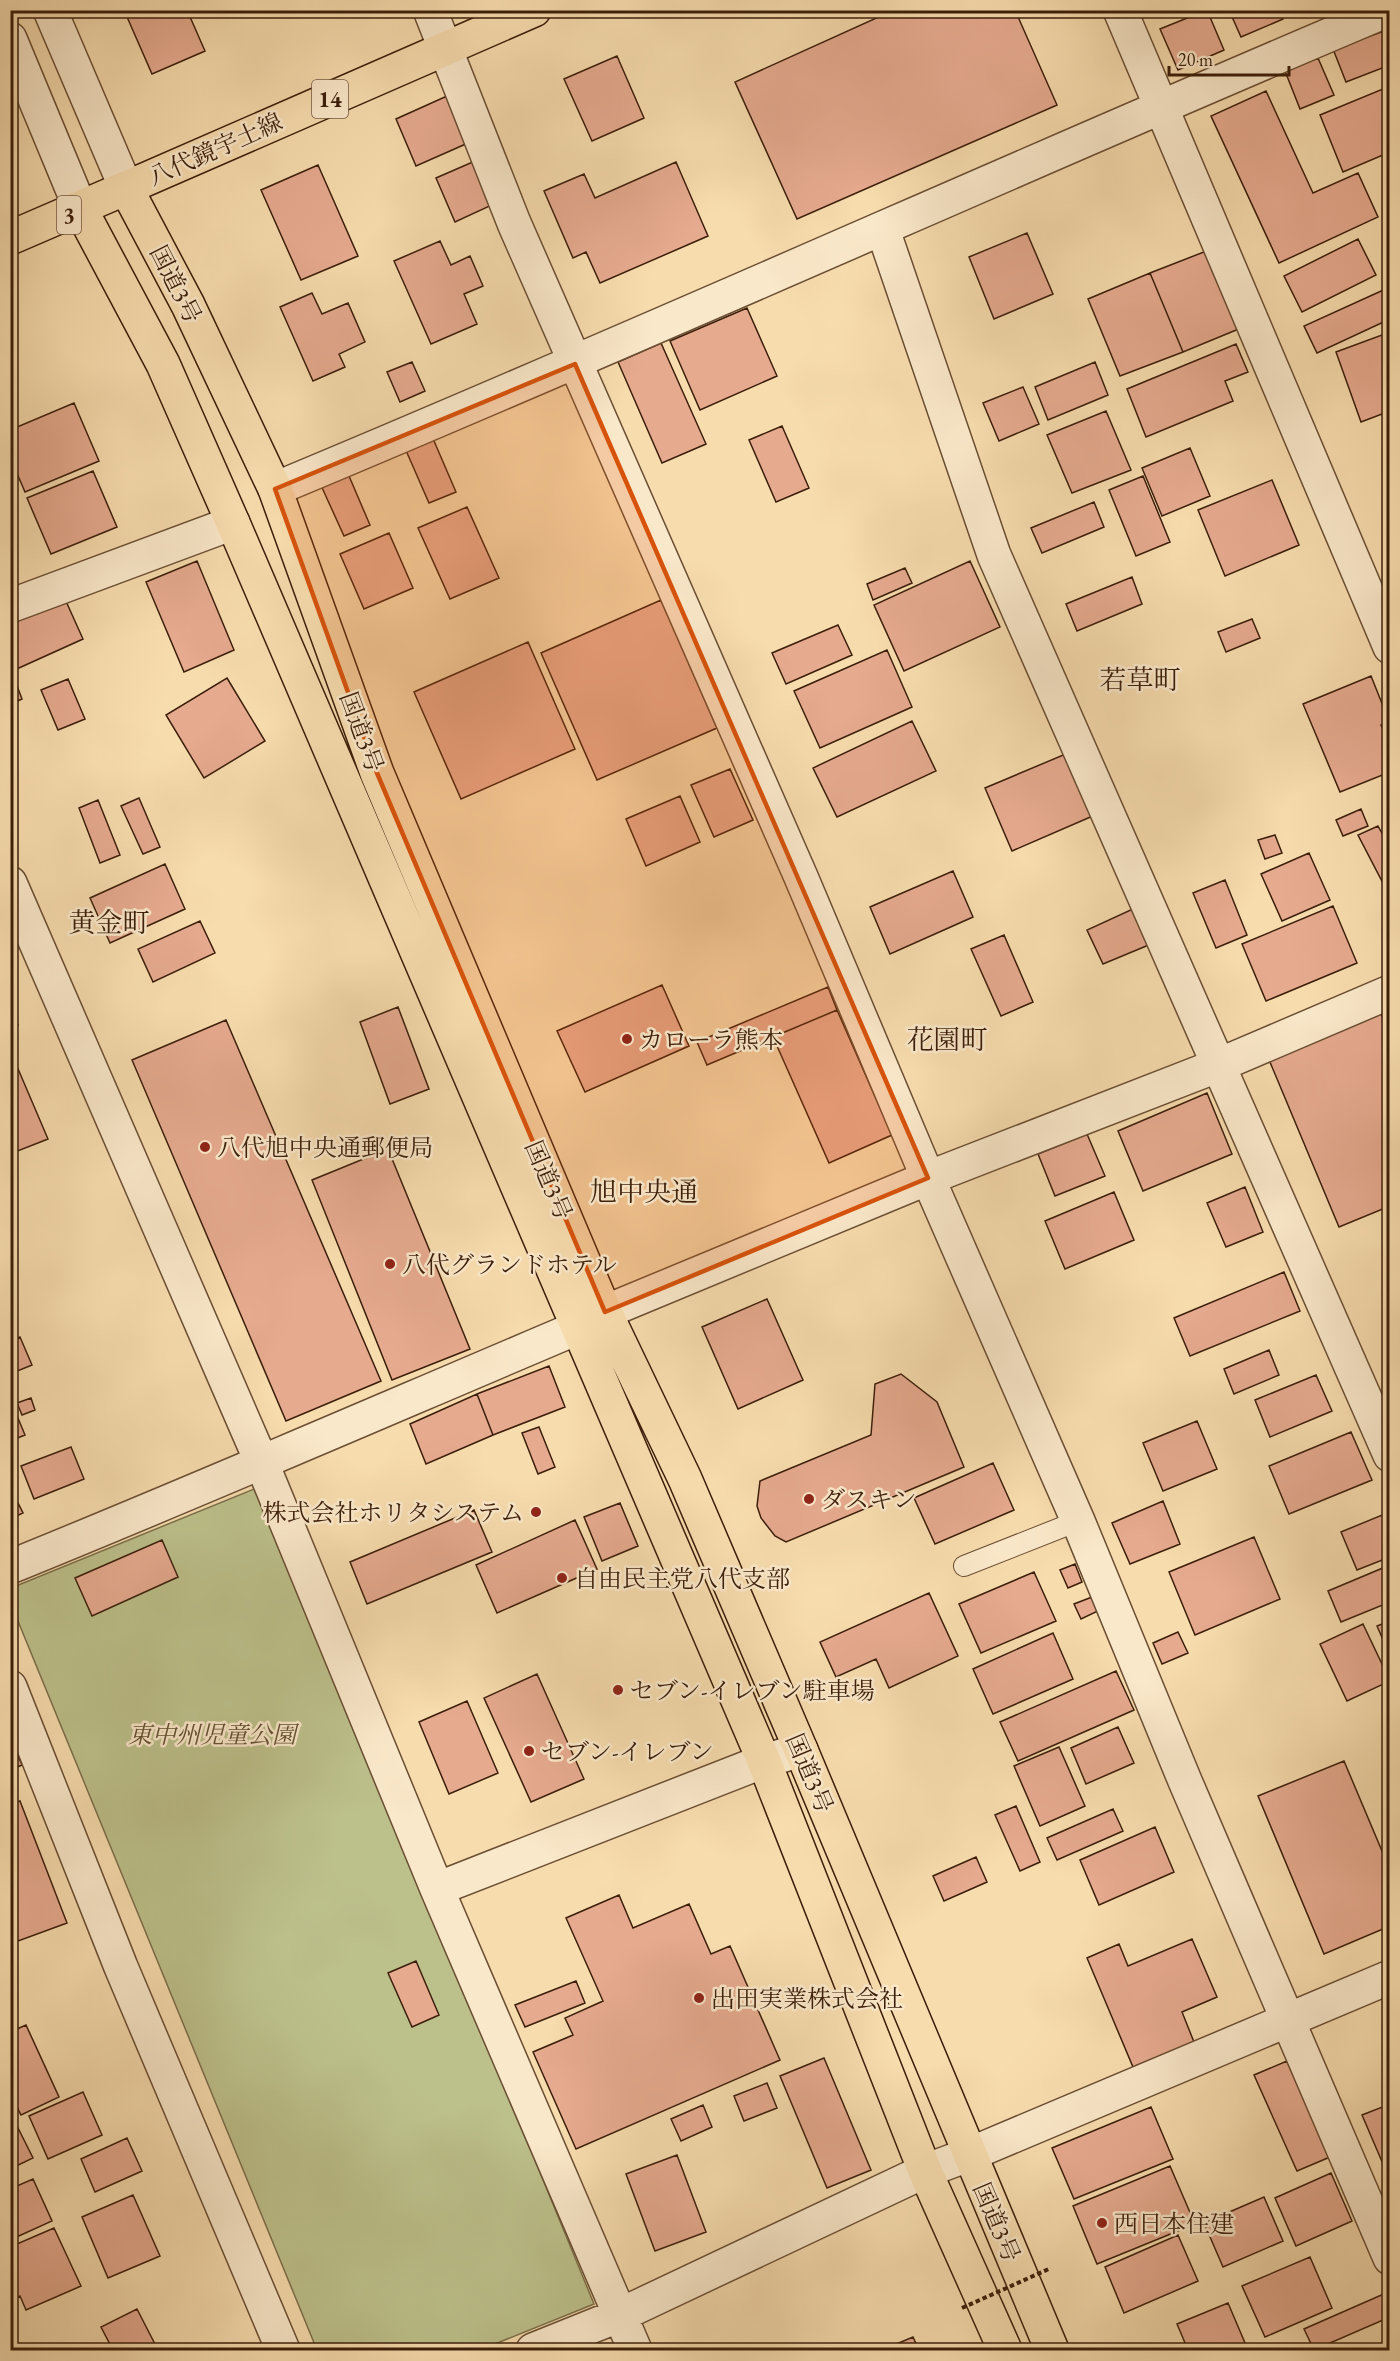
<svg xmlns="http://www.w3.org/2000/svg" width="1400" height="2361" font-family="'EB Garamond','Noto Serif JP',serif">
<rect width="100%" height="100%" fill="#f7dcae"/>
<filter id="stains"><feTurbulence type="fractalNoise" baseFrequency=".00333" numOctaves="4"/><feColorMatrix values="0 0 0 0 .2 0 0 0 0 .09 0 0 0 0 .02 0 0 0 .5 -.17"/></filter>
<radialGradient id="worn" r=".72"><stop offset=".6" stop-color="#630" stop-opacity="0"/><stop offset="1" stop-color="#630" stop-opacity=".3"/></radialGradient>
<path fill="#bcc08b" stroke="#7c6f4a" stroke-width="1.5" d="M259 1487 594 2304 480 2350H317L11 1604V1588Z"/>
<path fill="#e6aa8f" stroke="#3b1e0a" stroke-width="1.5" d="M124 10H187L205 51 152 74Z
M894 10H1015L1057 105 797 219 735 82Z
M1207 10 1224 50 1178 70 1160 29Z
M1229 10H1279L1283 19 1241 37Z
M1390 29V65L1346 82 1333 49Z
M617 56 644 118 592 141 564 79Z
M1318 58 1334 95 1300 109 1285 71Z
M1390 86V152L1343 172 1320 115Z
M1266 91 1313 193 1358 173 1378 217 1279 263 1211 116Z
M447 96 468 143 416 166 396 119Z
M475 161 494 204 455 222 436 178Z
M676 162 708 236 600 283 586 252 573 258 544 191 584 174 595 198Z
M318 165 358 256 301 280 261 190Z
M1027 233 1053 294 994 319 969 257Z
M1358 239 1376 275 1302 312 1284 276Z
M440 241 451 265 470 256 483 286 464 294 477 324 431 344 394 261Z
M1209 250 1241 328 1183 352 1150 273Z
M1150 273 1183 352 1120 376 1088 299Z
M1390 287V319L1317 353 1304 326Z
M312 293 322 314 348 303 365 342 339 354 345 367 313 381 280 307Z
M747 308 777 376 700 410 670 341Z
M1390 332V411L1361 422 1336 352Z
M661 343 706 444 662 463 618 362Z
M1236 344 1248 372 1225 381 1233 401 1146 437 1127 389Z
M412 362 425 391 400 402 387 372Z
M1095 362 1108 395 1048 420 1035 387Z
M1023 387 1039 424 999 441 983 403Z
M74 403 99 461 25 492 10 457V430Z
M1106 411 1131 470 1072 493 1047 435Z
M782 426 809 488 776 502 749 440Z
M431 434 456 492 429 503 404 446Z
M1190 448 1210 496 1162 516 1142 468Z
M346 469 370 525 344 536 319 481Z
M93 471 117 527 51 554 27 498Z
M1143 476 1170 542 1136 556 1109 490Z
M1272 480 1299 545 1225 576 1198 510Z
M1094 502 1104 527 1042 553 1031 528Z
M467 507 499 578 450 599 418 528Z
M389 533 413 588 364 609 340 554Z
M197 561 234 650 184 672 146 582Z
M970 561 1000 627 904 671 874 605Z
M905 568 912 583 873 600 867 584Z
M1132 577 1142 604 1077 631 1066 604Z
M65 599 83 639 10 672V624Z
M661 600 717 728 597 780 541 653Z
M1252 619 1260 638 1226 652 1218 632Z
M838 625 852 655 786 684 772 653Z
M528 642 575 749 461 799 414 692Z
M887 650 912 707 820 748 794 691Z
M13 675 22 699 10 704V676Z
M1371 676 1389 721 1381 725 1390 745V772L1340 792 1303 704Z
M227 678 265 741 204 778 166 715Z
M68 679 85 719 58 730 41 690Z
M912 721 936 771 837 817 813 768Z
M1068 753 1095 815 1012 851 985 788Z
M730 769 753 820 714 837 691 785Z
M680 796 700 842 646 866 626 819Z
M139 798 160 847 143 854 121 806Z
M98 800 120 855 100 863 79 808Z
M1361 809 1368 826 1343 836 1336 820Z
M1378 826 1390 848V885L1385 887 1358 835Z
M1275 835 1282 853 1265 859 1258 840Z
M1309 853 1330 900 1282 921 1261 874Z
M165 864 185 909 110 943 90 898Z
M953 871 973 917 890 954 870 907Z
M1225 880 1247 935 1216 948 1193 893Z
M1333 906 1357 963 1266 1001 1242 944Z
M1135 908 1151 944 1103 964 1087 930Z
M200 921 215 953 153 982 138 949Z
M1004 935 1033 1002 1001 1016 971 949Z
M662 985 689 1046 585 1092 557 1031Z
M828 987 837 1010 707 1065 697 1042Z
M10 1006 18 1025 10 1028Z
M398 1007 429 1089 390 1104 360 1022Z
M1379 1009 1390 1034V1206L1339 1227 1267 1055Z
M837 1010 892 1135 829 1163 773 1037Z
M226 1020 381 1381 286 1421 132 1060Z
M10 1050 48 1139 10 1154Z
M1207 1093 1232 1154 1143 1191 1118 1131Z
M1087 1134 1105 1176 1055 1196 1038 1154Z
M388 1149 470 1349 392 1380 312 1180Z
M1245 1187 1263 1232 1226 1247 1207 1203Z
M1114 1192 1134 1240 1065 1269 1045 1221Z
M1284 1272 1300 1311 1190 1356 1174 1318Z
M767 1299 803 1380 738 1409 702 1327Z
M20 1337 32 1365 10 1374V1341Z
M1269 1350 1279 1375 1234 1394 1224 1369Z
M549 1366 565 1407 493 1435 477 1394Z
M901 1374 937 1402 964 1467 786 1542 775 1536 761 1518 757 1506 760 1481 871 1435 875 1384Z
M1316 1375 1332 1411 1270 1437 1255 1400Z
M477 1394 493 1435 426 1464 410 1424Z
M31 1398 35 1410 22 1415 17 1403Z
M13 1406 25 1435 10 1441V1407Z
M1197 1421 1217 1469 1163 1491 1143 1443Z
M539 1427 555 1467 538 1474 522 1433Z
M1351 1432 1372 1480 1289 1514 1269 1466Z
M71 1447 84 1479 34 1499 21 1466Z
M993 1463 1014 1510 935 1544 914 1498Z
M10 1487 23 1513 10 1519Z
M1163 1501 1180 1544 1130 1564 1112 1523Z
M620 1503 638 1546 602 1561 584 1517Z
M474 1510 492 1552 367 1604 350 1562Z
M1387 1513 1390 1557 1357 1570 1341 1532Z
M575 1520 597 1569 497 1613 476 1565Z
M1254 1537 1280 1599 1195 1635 1169 1572Z
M162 1540 178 1577 92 1616 75 1578Z
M1075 1564 1082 1582 1068 1588 1060 1570Z
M1390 1565V1602L1341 1622 1328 1591Z
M1034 1572 1056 1621 981 1653 959 1604Z
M929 1593 958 1656 889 1688 876 1659 836 1677 820 1642Z
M1092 1597 1098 1611 1081 1619 1074 1604Z
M1390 1621V1656L1377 1626Z
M1363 1624 1390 1681 1347 1701 1320 1644Z
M1178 1632 1188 1653 1162 1664 1153 1643Z
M1053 1633 1073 1679 993 1714 973 1669Z
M1116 1671 1134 1710 1018 1761 1000 1722Z
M537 1674 584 1779 531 1802 484 1698Z
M467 1701 498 1773 449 1794 419 1722Z
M1118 1727 1134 1763 1086 1784 1071 1748Z
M14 1747 22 1765 10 1770V1749Z
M1059 1747 1085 1806 1040 1826 1014 1766Z
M1344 1761 1390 1870V1926L1324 1954 1258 1796Z
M20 1801 67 1923 10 1944V1804Z
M1016 1806 1040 1862 1020 1871 995 1815Z
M1113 1809 1123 1831 1057 1860 1047 1838Z
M1155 1827 1174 1872 1099 1905 1080 1860Z
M976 1857 987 1882 944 1901 933 1876Z
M619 1895 633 1928 689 1904 711 1954 730 1946 780 2060 576 2149 533 2052 573 2035 565 2018 603 2001 566 1918Z
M1192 1939 1217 1997 1182 2012 1194 2042 1133 2067 1087 1958 1119 1944 1128 1966Z
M416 1961 439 2015 412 2027 388 1973Z
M576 1981 585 2003 525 2027 515 2005Z
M26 2025 59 2097 21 2115 10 2093V2032Z
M824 2058 871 2170 827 2188 780 2076Z
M1287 2061 1330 2157 1297 2171 1254 2075Z
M767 2083 777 2108 744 2121 734 2096Z
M83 2092 102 2135 48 2159 29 2116Z
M1390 2104V2178H1389L1362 2115Z
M703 2105 712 2127 681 2141 671 2119Z
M1151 2107 1173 2159 1074 2199 1052 2148Z
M16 2124 33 2158 10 2169V2126Z
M127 2138 142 2171 95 2192 81 2159Z
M677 2155 706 2232 655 2251 626 2174Z
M1170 2166 1195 2224 1097 2264 1073 2206Z
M1331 2173 1352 2221 1296 2246 1275 2198Z
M33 2179 52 2221 10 2240V2189Z
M133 2195 160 2256 108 2278 82 2217Z
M1264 2197 1283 2241 1223 2267 1204 2223Z
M54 2228 81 2286 26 2310 20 2296 10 2301V2247Z
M1178 2235 1198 2281 1124 2313 1105 2267Z
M1310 2257 1332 2308 1265 2337 1242 2286Z
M1386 2293 1390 2301V2317L1314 2350 1304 2329Z
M1228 2303 1248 2350H1188L1177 2324Z
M137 2309 158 2350H113L101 2327Z
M913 2337 919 2350H882Z
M595 2339 600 2350H568Z"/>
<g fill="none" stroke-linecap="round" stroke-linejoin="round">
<defs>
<path id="service" d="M964 1566 1078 1521"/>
<path id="minor" d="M430 10 514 223 801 877 928 1178 1078 1521 1185 1781 1390 2258
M1120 10 1390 647
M883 230 994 555 1390 1455
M275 489C648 334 1016 167 1388 10
M10 606 233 523
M10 883 261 1461 437 1889 635 2350
M10 1567C200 1490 388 1408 577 1328L605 1312 928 1178 1219 1065 1390 992
M10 1687 121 1967 283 2350
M437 1889 764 1761 801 1750
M533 2350 620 2315 925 2171 968 2155 1390 1977"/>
<path id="tertiary" d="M50 10 126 188
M10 39 81 210"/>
<path id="primary" d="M126 188 534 10"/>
<path id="trunk" d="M81 210 163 364 233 523 764 1761 925 2171 1005 2350
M10 238 126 188 188 305 275 489 377 773 605 1312 685 1479 801 1750 1052 2350"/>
</defs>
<use href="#service" stroke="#6a4e33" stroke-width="22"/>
<use href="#minor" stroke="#6a4e33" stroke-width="36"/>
<use href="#tertiary" stroke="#6a4e33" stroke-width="36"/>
<use href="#primary" stroke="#3b1e0a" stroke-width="36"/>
<use href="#trunk" stroke="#3b1e0a" stroke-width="36"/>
<use href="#service" stroke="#fae8ca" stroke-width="20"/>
<use href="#minor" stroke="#fae8ca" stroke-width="33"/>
<use href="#tertiary" stroke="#fae8ca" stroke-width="33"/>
<use href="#primary" stroke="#f7dcae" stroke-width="33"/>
<use href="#trunk" stroke="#f7dcae" stroke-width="33"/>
<path stroke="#3b1e0a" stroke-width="4" stroke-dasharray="4.5 3" stroke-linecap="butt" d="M962 2308 1051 2268"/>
</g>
<path fill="#d7530c" fill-opacity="0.2" stroke="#d7530c" stroke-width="4.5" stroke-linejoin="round" d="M575 364 928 1178 605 1312 377 773 275 489Z"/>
<g fill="#8f2418" stroke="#fae8ca" stroke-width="2">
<circle cx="627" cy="1039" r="6"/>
<circle cx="205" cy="1147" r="6"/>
<circle cx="390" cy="1264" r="6"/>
<circle cx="809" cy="1499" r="6"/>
<circle cx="536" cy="1512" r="6"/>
<circle cx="562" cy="1578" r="6"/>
<circle cx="618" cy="1690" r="6"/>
<circle cx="529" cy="1751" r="6"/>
<circle cx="699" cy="1998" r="6"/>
<circle cx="1102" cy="2223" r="6"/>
</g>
<g text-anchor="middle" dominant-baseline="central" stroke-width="5" stroke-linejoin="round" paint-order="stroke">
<g fill="#fae8ca" stroke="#745b44" stroke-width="1.5">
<rect x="312" y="80" width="36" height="38" rx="4.5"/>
<rect x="57" y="196" width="24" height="38" rx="4.5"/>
</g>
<g font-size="22" font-weight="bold" fill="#3b1e0a">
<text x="330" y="99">14</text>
<text x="69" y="215">3</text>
</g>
<g font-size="24" fill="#3b1e0a" stroke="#fae8ca">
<text transform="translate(215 149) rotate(-24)">八代鏡宇土線</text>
<text transform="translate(176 284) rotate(63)">国道3号</text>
<text transform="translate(362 732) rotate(70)">国道3号</text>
<text transform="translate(549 1180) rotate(67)">国道3号</text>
<text transform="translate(810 1773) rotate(67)">国道3号</text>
<text transform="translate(997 2222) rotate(67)">国道3号</text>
</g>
<g font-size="24" fill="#3b1e0a" stroke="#fae8ca" text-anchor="start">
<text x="639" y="1039">カローラ熊本</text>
<text x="217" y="1147">八代旭中央通郵便局</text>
<text x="402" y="1264">八代グランドホテル</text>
<text x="821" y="1499">ダスキン</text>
<text x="524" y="1512" text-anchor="end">株式会社ホリタシステム</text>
<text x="574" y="1578">自由民主党八代支部</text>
<text x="630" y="1690">セブン-イレブン駐車場</text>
<text x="541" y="1751">セブン-イレブン</text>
<text x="711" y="1998">出田実業株式会社</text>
<text x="1114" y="2223">西日本住建</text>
</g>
<g font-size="24" font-style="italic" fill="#624f31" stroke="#fae8ca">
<text x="212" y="1734">東中州児童公園</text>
</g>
<g font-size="27" fill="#3b1e0a" stroke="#fae8ca">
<text x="1140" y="679">若草町</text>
<text x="109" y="922">黄金町</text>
<text x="947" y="1039">花園町</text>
<text x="644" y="1191">旭中央通</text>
</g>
</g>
<rect width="1400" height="2361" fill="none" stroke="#f7dcae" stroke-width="36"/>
<rect x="12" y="12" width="1376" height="2337" fill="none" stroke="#3b1e0a" stroke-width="3"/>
<rect x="18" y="18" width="1364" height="2325" fill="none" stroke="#3b1e0a" stroke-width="1.5"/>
<path d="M1169 66v9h120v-9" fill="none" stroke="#3b1e0a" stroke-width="3"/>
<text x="1178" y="66" font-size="18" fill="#3b1e0a" stroke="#fae8ca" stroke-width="4.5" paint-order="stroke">20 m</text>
<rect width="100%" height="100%" filter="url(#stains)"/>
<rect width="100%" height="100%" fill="url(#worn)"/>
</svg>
